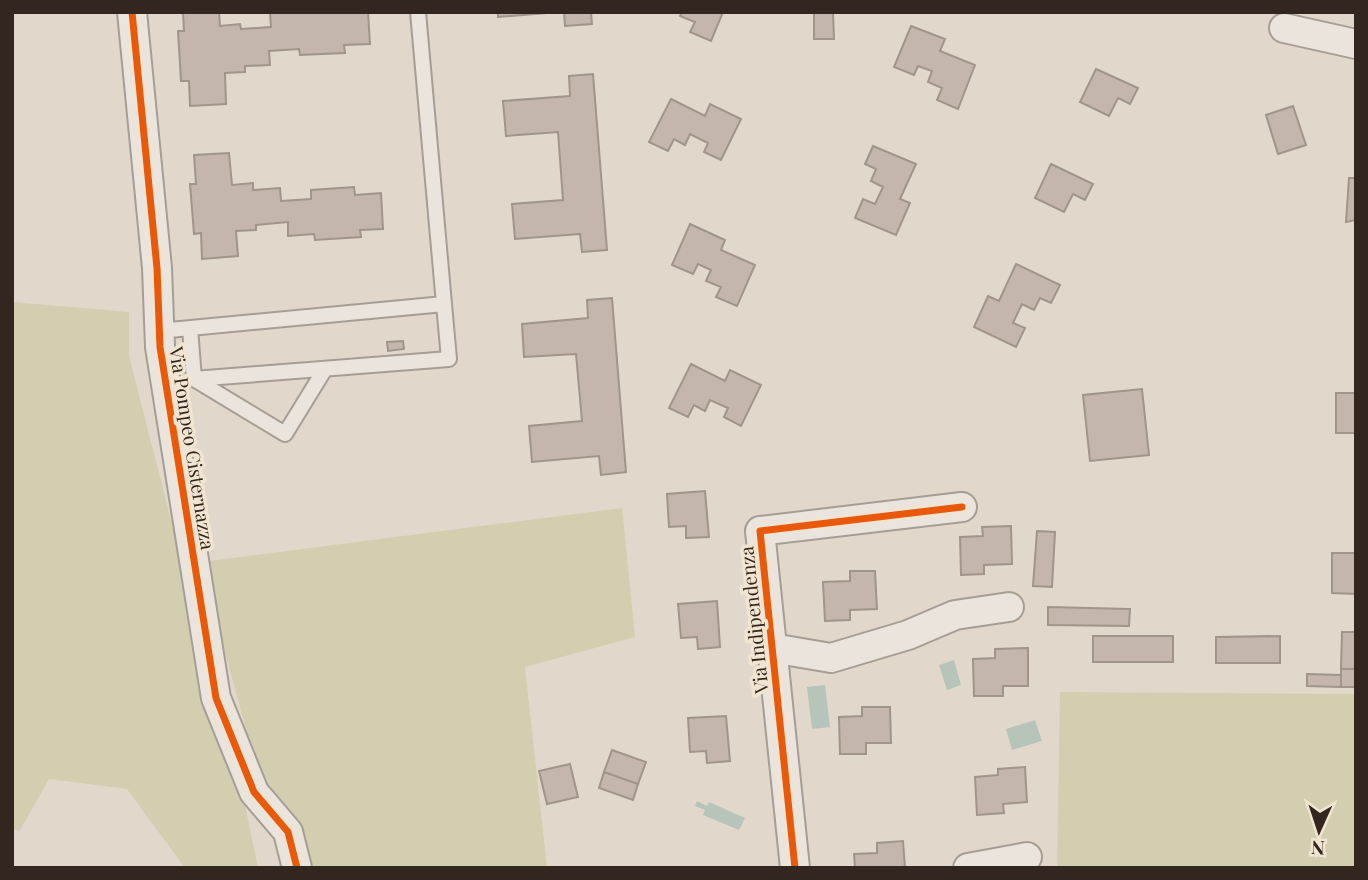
<svg xmlns="http://www.w3.org/2000/svg" width="1368" height="880" font-family="'Playfair Display',serif">
<rect width="100%" height="100%" fill="#e1d8cb"/>
<path fill="#d2ceaf" d="M12 302 129 312V356L181 559 202 702 239 776 258 868H185L127 789 49 779 19 832 12 827Z
M622 508 635 637 525 667 547 868H303L285 806 268 796 256 766 216 619 209 561Z
M1060 692 1356 694V868H1057Z"/>
<path fill="#b6c4ba" d="M954 660 961 685 947 690 939 665Z
M825 685 830 727 812 729 807 687Z
M1035 720 1042 741 1012 750 1006 729Z
M697 801 707 806 709 802 745 818 739 830 703 815 705 810 695 806Z"/>
<path fill="#c4b6ac" stroke="#a0948b" stroke-width="2" d="M183 12H219L220 26 240 24 241 29 271 27 270 13 368 12 370 44 344 45 345 53 300 55 299 49 269 51 270 65 245 66V72L225 73 226 104 190 106 189 81H181L178 31H184Z
M498 12H559L498 17Z
M564 12H591L592 24 565 26Z
M682 12H723L711 41 690 32 695 22 680 16Z
M814 12H833L834 39H814Z
M911 26 945 39 940 51 975 65 958 109 937 100 942 88 928 82 932 71 918 66 914 75 894 67Z
M1096 69 1138 88 1130 104 1118 98 1109 116 1080 102Z
M593 74 607 250 582 252 580 234 515 239 512 204 563 200 558 132 506 136 503 101 570 96 569 76Z
M671 99 705 116 710 104 741 119 721 160 704 152 708 143 690 134 685 145 674 139 668 151 649 142Z
M1293 106 1306 145 1278 154 1266 115Z
M873 146 916 164 900 199 910 203 896 235 855 218 863 199 875 204 883 187 871 181 876 169 865 164Z
M229 153 232 185 253 183V190L280 188 281 201 311 199V190L354 187 355 195 381 193 383 229 360 230 361 237 315 240 314 234 288 236V222L256 225V230L236 231 238 256 202 259 201 233 194 234 190 184H196L194 155Z
M1051 164 1093 184 1085 200 1073 194 1064 212 1035 198Z
M1349 178H1356V220L1346 222Z
M690 224 725 240 721 250 755 265 737 306 716 297 721 287 706 281 711 270 698 264 693 274 672 265Z
M1016 264 1060 285 1051 303 1040 298 1034 310 1022 304 1013 323 1025 328 1016 347 974 327 988 296 999 301Z
M612 298 626 472 601 475 599 456 532 462 529 426 582 421 576 354 524 357 522 324 588 318 587 300Z
M403 341 404 349 388 351 387 342Z
M691 364 725 381 730 370 761 385 741 426 724 417 728 408 710 400 705 411 694 405 688 417 669 408Z
M1142 389 1149 455 1090 461 1083 395Z
M1336 393H1356V433H1336Z
M705 491 709 537 686 538V526L669 527 667 494Z
M1011 526 1012 564 984 565V574L961 575 960 537 983 536 982 527Z
M1037 531 1055 532 1052 587 1033 586Z
M1332 553H1356V594L1332 593Z
M850 571H875L877 609 850 610V620L825 621 823 582 850 581Z
M717 601 720 647 698 649 697 637 681 638 678 604Z
M1048 607 1130 609 1129 626 1048 625Z
M1342 632H1356V669H1341Z
M1093 636H1173V662H1093Z
M1280 636V663H1216V637Z
M1028 648V686H1003V696H974L973 659 995 658V649Z
M1341 669H1356V687H1341Z
M1307 674 1341 675V687L1307 686Z
M862 707H890L891 743H866V754H840L839 717 862 716Z
M726 716 730 761 707 763 706 751 690 752 688 718Z
M612 750 646 762 638 784 604 772Z
M570 764 578 797 547 804 539 771Z
M1025 767 1027 802 1003 804 1004 813 977 815 975 777 998 775V769Z
M604 772 638 784 633 800 599 788Z
M903 841 905 868H855L854 854 877 853V843Z"/>
<g fill="none" stroke-linecap="round" stroke-linejoin="round">
<defs>
<path id="lane" d="M190 328 194 379 449 359 444 304
M159 331 444 304 418 12
M194 379 285 434 325 369"/>
<path id="street" d="M132 12 157 268 160 347 216 698 254 792 288 832 297 868
M1284 28 1356 44
M772 648 831 658 908 635 955 615 1009 607
M795 868 760 531 962 507
M968 868 1027 857"/>
</defs>
<use href="#lane" stroke="#a69e95" stroke-width="18"/>
<use href="#street" stroke="#a69e95" stroke-width="32"/>
<use href="#lane" stroke="#eae4dc" stroke-width="14"/>
<use href="#street" stroke="#eae4dc" stroke-width="28"/>
<defs>
<path id="cycleway" d="M132 12 157 268 160 347 216 698 254 792 288 832 297 868
M795 868 760 531 962 507"/>
</defs>
<use href="#cycleway" stroke="#f1e5d1" stroke-width="11"/>
<use href="#cycleway" stroke="#e8590c" stroke-width="7"/>
</g>
<g text-anchor="middle" dominant-baseline="central" stroke-width="7" stroke-linejoin="round" paint-order="stroke">
<g font-size="19" fill="#32261e" stroke="#f1e5d1">
<text transform="translate(193 448) rotate(81)">Via Pompeo Cisternazza</text>
<text transform="translate(753 620) rotate(-96)">Via Indipendenza</text>
</g>
</g>
<rect width="1368" height="880" fill="none" stroke="#32261e" stroke-width="28"/>
<g transform="translate(1319 831) rotate(183)" stroke="#f1e5d1" stroke-width="5" paint-order="stroke">
<path d="M0-5L12 26L0 18L-12 26Z" fill="#32261e"/>
<text y="-10" font-size="19" font-weight="bold" text-anchor="middle" fill="#32261e">N</text>
</g>
</svg>
